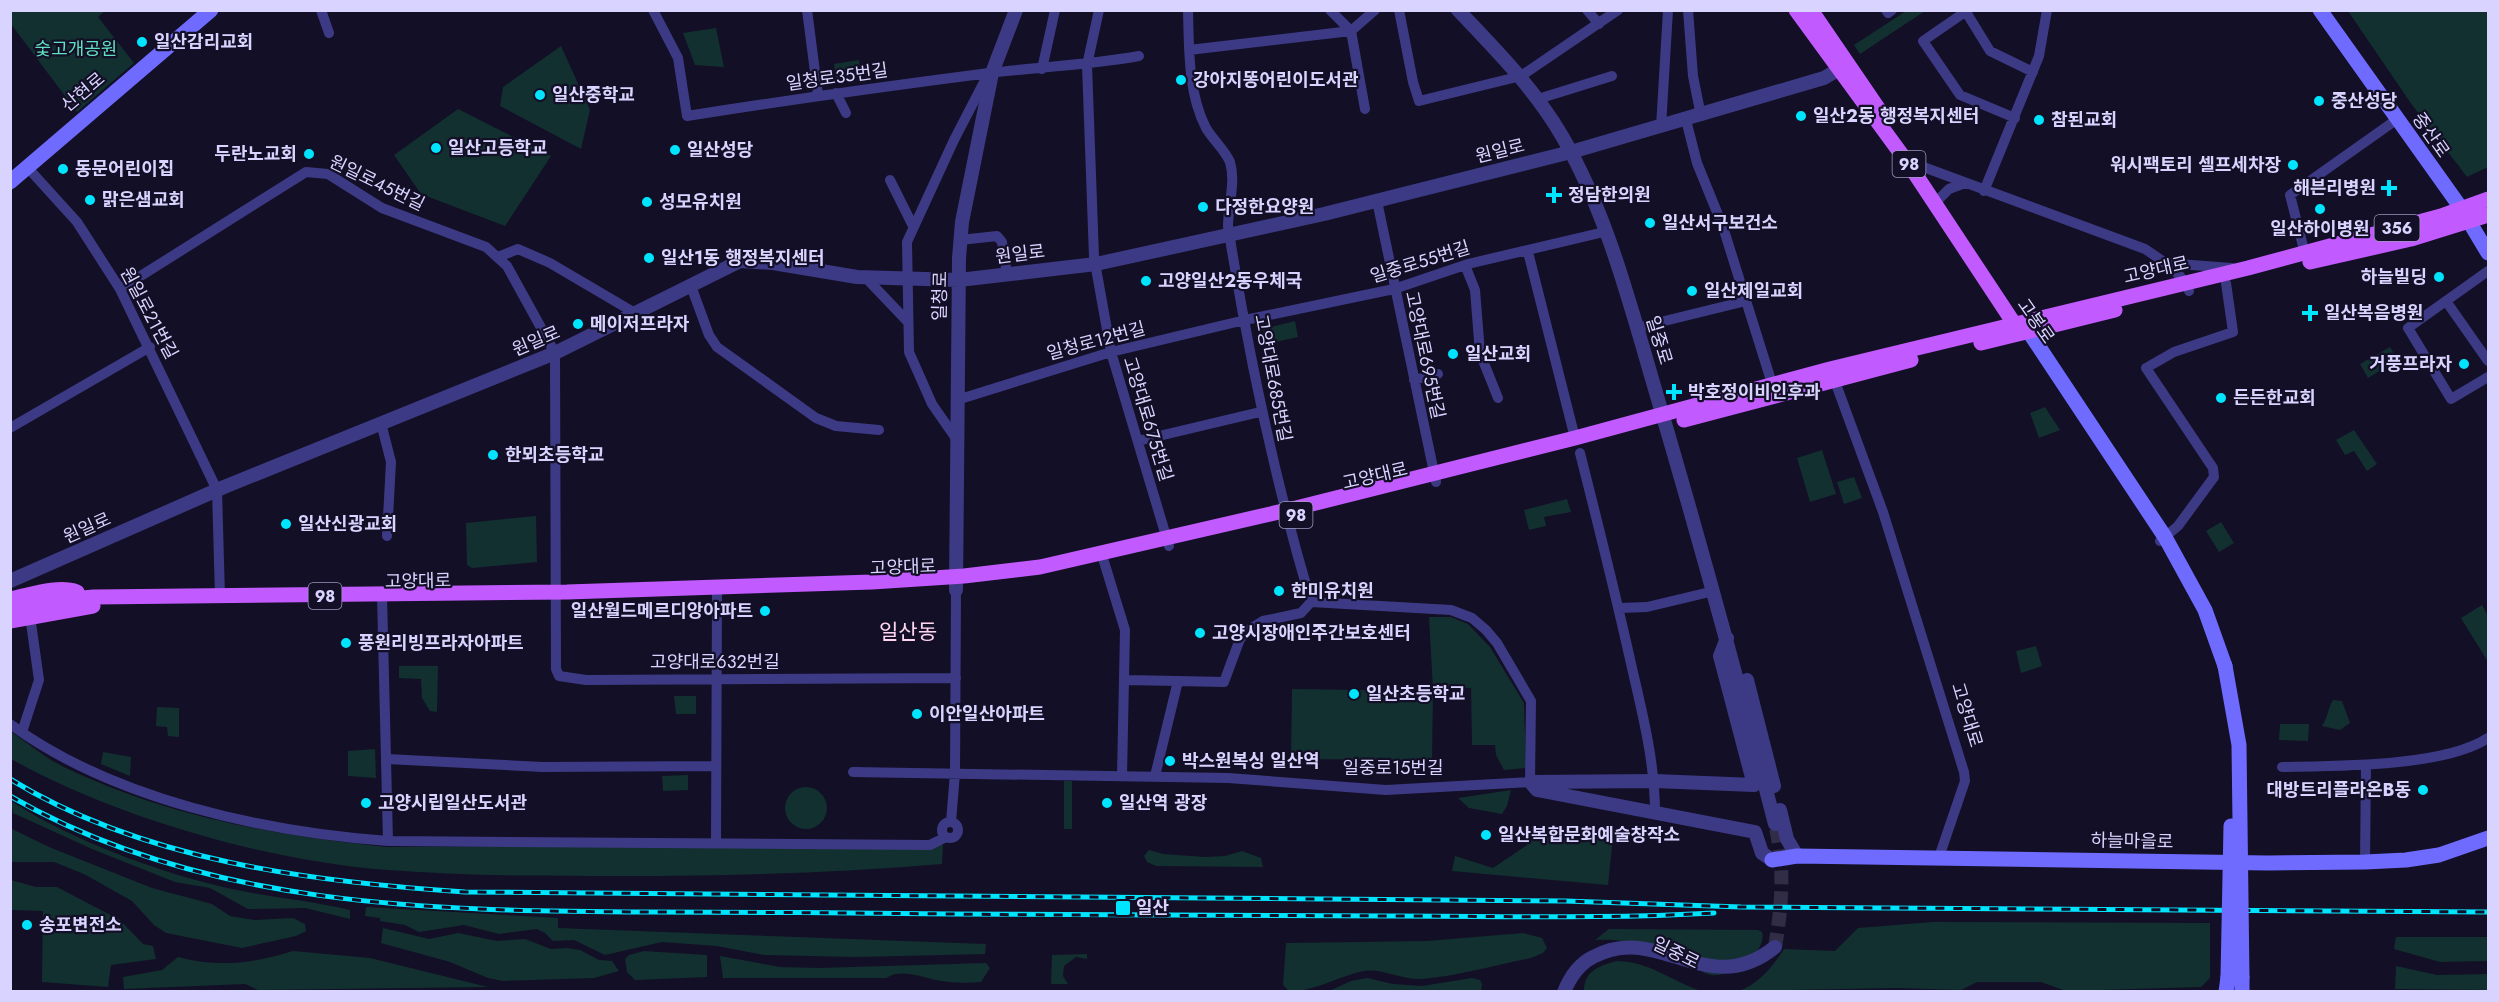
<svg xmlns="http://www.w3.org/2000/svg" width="2499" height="1002" font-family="Jost,'Noto Sans KR',sans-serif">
<rect width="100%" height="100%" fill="#130f26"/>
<path fill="#12302f" d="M11 10 105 11 98 17 134 63 77 112 11 24Z
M1906 11H1925L1860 54 1854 45Z
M2348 11H2488V167L2467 177 2410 102Z
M716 28 724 67 695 65 683 33Z
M561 46 590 110 581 149 500 106 503 87Z
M859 60 861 76 836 79 834 64Z
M458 109 551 156 505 226 421 194 394 155Z
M1295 321 1298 337 1266 344 1263 329Z
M2390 347 2398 360 2368 378 2360 364Z
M2045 407 2060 430 2039 438 2030 413Z
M2354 430 2377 464 2367 471 2354 451 2345 455 2336 440Z
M1822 450 1836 494 1810 502 1797 458Z
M1854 477 1862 498 1844 504 1837 482Z
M1567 499 1571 512 1544 517 1546 526 1529 530 1524 510Z
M536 516 537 562 472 568 467 565 466 523Z
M2221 522 2234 543 2219 552 2206 531Z
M2482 605 2488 616V662L2461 618Z
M1429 617H1451L1468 624 1490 647 1524 703 1526 768 1504 770 1496 755 1495 745H1472L1471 688 1433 689Z
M2036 646 2042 666 2021 673 2016 651Z
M399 666H438L437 712 430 711 422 698 421 679 399 678Z
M1292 689 1433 691 1432 760 1291 759Z
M674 696H696V714H676Z
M2333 700 2342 701 2350 723 2340 730 2322 726C2328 717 2328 708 2333 700Z
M157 707 179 708V737L168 736 167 727 156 726Z
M2280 724H2309L2308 741 2279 740Z
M10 731C28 743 45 758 64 767 165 816 276 836 387 847L943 845 942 864C835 873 730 876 623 876 545 876 466 876 388 870 267 861 117 818 11 759Z
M375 749 376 778 348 776V751Z
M103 752 131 757 130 776 101 764Z
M688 775V790L663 791 662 776Z
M1064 781H1072V829H1064Z
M785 808a21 21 0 1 1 42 0a21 21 0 1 1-42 0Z
M1511 790 1507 806 1502 814 1469 808 1458 798Z
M11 801C69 839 155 871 223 887 265 897 308 900 350 910V919L305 908 248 909 210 888 175 882 92 849 13 813Z
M1541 824 1613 838 1608 885 1452 871 1455 856 1493 868 1527 845Z
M10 828 49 847 152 888 212 904 230 916 254 920 293 918 305 924 306 931 296 936 242 948 166 933 154 925 132 901 84 874 54 862H11Z
M1149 850 1163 854 1205 857 1225 856 1242 851 1261 858 1263 867 1156 866 1147 862 1144 856Z
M11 880 36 887H57L120 920 143 944 153 946 156 959 111 965 108 987 42 982 43 911 11 910Z
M366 907 558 918V928L986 944 985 954 856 957 764 955 717 946 662 942 605 955 574 940 553 941 545 933 537 929 499 934 464 925 419 932 405 925 380 921V918L365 916Z
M1933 922 2210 923V978L2201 987 2066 991 2041 982H1977L1961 990 1897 988 1738 991C1759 984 1772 967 1784 949L1835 951 1858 928Z
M383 928 429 939 458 933 497 941 525 939 551 949 567 948 580 950 599 960 612 961 619 971 594 978 503 981 488 978 450 962 381 943Z
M1609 929 1758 930 1762 932C1768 953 1729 978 1711 975 1702 973 1693 966 1685 963 1653 948 1632 938 1595 940Z
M1523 933 1542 938 1547 948 1543 953 1531 958C1495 965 1458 976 1422 979 1401 980 1382 968 1364 971 1338 976 1315 992 1289 991L1283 985 1286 943 1427 941Z
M2396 937H2488V961L2440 962 2394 949Z
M293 951 370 958 488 987 258 990 245 984 124 989 123 977 162 970 178 957C219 968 254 963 293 951Z
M644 951 707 955V977L635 980 627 972 625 959 629 955Z
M1087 954V959L1076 957 1064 966 1063 976 1068 984H1051L1052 955Z
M720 956 780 967 818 968 986 963 990 968 981 982C968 983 955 983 942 981 925 979 902 967 886 978H723Z
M1616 961C1649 961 1671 981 1701 991H1584C1584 971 1599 966 1616 961Z
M2396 966 2437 975 2488 974V990L2395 989Z
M1367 978 1393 984 1422 986 1472 978 1480 980 1482 984 1481 991H1329L1351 981Z"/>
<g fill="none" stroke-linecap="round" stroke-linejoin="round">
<path stroke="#312d47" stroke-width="14" stroke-dasharray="14 7" stroke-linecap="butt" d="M1775 947C1782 906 1785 865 1775 824"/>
<path stroke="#3d3a85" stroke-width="10" d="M321 10 329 33
M653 10 678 58 687 116C788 100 888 86 989 73 1039 67 1089 65 1139 56
M807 10 818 95
M1099 10 1087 65 1094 257 1111 352 1169 546
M1188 10C1189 48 1188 94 1206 128 1213 140 1225 150 1230 162 1236 182 1228 206 1228 226 1248 353 1274 478 1311 602
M1330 10 1351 31 1365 109
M1399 10 1413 82 1419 101 1521 76 1618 10
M1587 10 1599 24
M1688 10 1693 76 1701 116
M1886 10 1888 13 1892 10
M1968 10 1923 41 1960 95 2015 118
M1966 12 1990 51 2033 72
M1189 50 1351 31 1375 10
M1042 69 1055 10
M836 93 846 113
M1538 99 1612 76
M1686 120 1697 163 1723 227 1774 390
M1661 127 1668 10
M1918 165 2145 249C2161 260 2183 273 2189 291
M28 168 77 222 120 289 217 490 220 597
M890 180 913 226
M1984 191 2039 56 2047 10
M1940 198 1949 189 1965 183
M1377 201 1436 482
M960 240 997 236 1002 242 1007 274
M1528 252 1575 438
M2305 254 2290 195 2396 120
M498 257 518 249 550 263 635 313
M2165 263 2232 268
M1465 265 1475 290 1480 353 1498 398
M2488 271 2408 328 2451 399 2488 377
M866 278 907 321
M691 286 709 335 717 347 816 418 836 426 879 430
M120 289 306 172 328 174 382 208 486 247 507 266 555 353 556 669 559 676 586 680 956 678
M2446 301 2488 361
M1636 328 1746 301
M1833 376 1883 512 1964 772 1965 781 1939 857
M1414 380 1438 374
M957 400 1111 352 1245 320 1394 289 1468 264 1604 232
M381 423 391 462 387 536
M10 428 150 347
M957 440 932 404 909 352 907 242 954 140 983 84 992 73
M1138 441 1260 412
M1580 453C1598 524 1616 596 1632 668 1643 716 1655 763 1655 813
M2160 541 2178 526 2214 477 2213 468 2146 368 2174 352 2233 332 2226 283
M1101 552 1125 630 1122 776
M382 595 388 841
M1619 608 1647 607 1714 591
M1125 680 1178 681 1155 776
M1178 681 1224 682 1240 639 1250 629 1263 621 1301 613 1311 602
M10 724C112 799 264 832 388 841L930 845 946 837
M22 732 39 680 31 623
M387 759 542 767 716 766
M2282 767C2336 766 2444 767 2488 738
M853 772 1228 778 1386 790 1530 782 1531 701 1497 643 1486 630 1472 618 1451 610 1311 602
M942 830a8 8 0 1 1 16 0a8 8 0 1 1-16 0Z
M951 822 955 773 956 590
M716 842 717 594
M2365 862 2366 766"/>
<path stroke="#3d3a85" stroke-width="14" d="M1458 10C1496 50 1534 88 1562 136 1608 215 1631 308 1657 396 1699 538 1738 681 1775 824
M10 581 224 487 555 353 740 261 773 263 857 277 959 280 1096 264 1324 214 1571 152 1824 78 1848 64
M956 590 959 258 962 222 992 73 1016 10
M1747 680 1774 786
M1530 782 1655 781 1754 785 1720 656 1727 638
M1532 784 1537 790 1755 832 1762 853 1772 860
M1780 810 1787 839 1797 856
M1564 992C1570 977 1579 964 1593 957 1658 921 1708 1002 1775 947"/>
<path stroke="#6f6bff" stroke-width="15" d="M2320 10 2461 208 2488 253
M10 182 211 10
M2029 332 2165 537 2205 610 2225 666
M1772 860 1797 856 2268 863 2365 862 2406 860 2439 855 2488 838
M2226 992 2228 977
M2242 992V977"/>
<path stroke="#c25bff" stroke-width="15" d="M1796 10 1910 166 2019 331
M1811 10 1880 111
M2310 262 2411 239 2488 215
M1981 343 2115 310
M1684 420 1911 360
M10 599C30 595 58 585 77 592
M10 611 71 599 94 597 567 592 872 582 964 576 1040 567 1292 509 1575 438 1830 369 2248 268 2441 216 2488 199
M10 621 93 606"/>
<defs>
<path id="rail" d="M10 779C143 861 313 882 465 892L1565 901 1741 907 2488 912
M10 796C203 908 433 911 650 912 751 912 851 913 952 914 1100 916 1247 915 1394 916 1501 916 1607 919 1714 913"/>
</defs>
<use href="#rail" stroke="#00e5ff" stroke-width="5"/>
<use href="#rail" stroke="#130f26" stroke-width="3" stroke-dasharray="9" stroke-linecap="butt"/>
<path stroke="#6f6bff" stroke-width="15" d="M2225 666 2239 745 2242 977
M2228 977 2231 826"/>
</g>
<g fill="#00e5ff" stroke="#130f26" stroke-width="2">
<circle cx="142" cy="42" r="6"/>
<circle cx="1181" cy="80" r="6"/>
<circle cx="540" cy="95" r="6"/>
<circle cx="2319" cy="101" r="6"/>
<circle cx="1801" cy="116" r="6"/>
<circle cx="2039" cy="120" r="6"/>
<circle cx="436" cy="148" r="6"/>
<circle cx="675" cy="150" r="6"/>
<circle cx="309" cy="154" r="6"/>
<circle cx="2293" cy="165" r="6"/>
<circle cx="63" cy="169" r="6"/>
<path d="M2386 179h6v6h6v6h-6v6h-6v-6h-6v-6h6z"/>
<path d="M1551 186h6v6h6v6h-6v6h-6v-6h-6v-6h6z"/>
<circle cx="90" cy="200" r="6"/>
<circle cx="647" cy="202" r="6"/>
<circle cx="1203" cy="207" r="6"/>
<circle cx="2320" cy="209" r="6"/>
<circle cx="1650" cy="223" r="6"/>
<circle cx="649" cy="258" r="6"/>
<circle cx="2439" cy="277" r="6"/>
<circle cx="1146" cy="281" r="6"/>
<circle cx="1692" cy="291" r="6"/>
<path d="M2307 304h6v6h6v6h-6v6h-6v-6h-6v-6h6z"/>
<circle cx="578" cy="324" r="6"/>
<circle cx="1453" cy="354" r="6"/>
<circle cx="2464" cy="364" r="6"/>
<path d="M1671 383h6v6h6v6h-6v6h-6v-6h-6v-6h6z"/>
<circle cx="2221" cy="398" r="6"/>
<circle cx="493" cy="455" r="6"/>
<circle cx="286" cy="524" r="6"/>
<circle cx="1279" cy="591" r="6"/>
<circle cx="765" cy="611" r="6"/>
<circle cx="1200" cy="633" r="6"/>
<circle cx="346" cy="643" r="6"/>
<circle cx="1354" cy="694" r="6"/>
<circle cx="917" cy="714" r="6"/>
<circle cx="1170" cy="761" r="6"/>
<circle cx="2423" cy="790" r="6"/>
<circle cx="366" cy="803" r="6"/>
<circle cx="1107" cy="803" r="6"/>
<circle cx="1486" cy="835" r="6"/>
<rect x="1115" y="900" width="16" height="16" rx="3"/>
<circle cx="27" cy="925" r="6"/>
</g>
<g text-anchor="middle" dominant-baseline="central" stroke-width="4.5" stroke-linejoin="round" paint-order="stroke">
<g fill="#130f26" stroke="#9e99be" stroke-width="1.5">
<rect x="1892.5" y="151" width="33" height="26" rx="4.5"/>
<rect x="2374.5" y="215" width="45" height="26" rx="4.5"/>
<rect x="1279.5" y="502" width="33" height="26" rx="4.5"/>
<rect x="308.5" y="583" width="33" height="26" rx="4.5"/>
</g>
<g font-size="16" font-weight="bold" fill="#d9d4ff">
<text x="1909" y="164">98</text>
<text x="2397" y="228">356</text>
<text x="1296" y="515">98</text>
<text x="325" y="596">98</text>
</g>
<g font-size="18" font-weight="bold" fill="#d9d4ff" stroke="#130f26" text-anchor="start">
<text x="154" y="42">일산감리교회</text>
<text x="1193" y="80">강아지똥어린이도서관</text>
<text x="552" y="95">일산중학교</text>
<text x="2331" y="101">중산성당</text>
<text x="1813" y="116">일산2동 행정복지센터</text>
<text x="2051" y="120">참된교회</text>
<text x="448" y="148">일산고등학교</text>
<text x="687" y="150">일산성당</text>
<text x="297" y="154" text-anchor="end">두란노교회</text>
<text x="2281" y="165" text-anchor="end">워시팩토리 셀프세차장</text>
<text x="75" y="169">동문어린이집</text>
<text x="2376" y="188" text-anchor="end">해븐리병원</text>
<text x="1568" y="195">정담한의원</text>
<text x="102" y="200">맑은샘교회</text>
<text x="659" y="202">성모유치원</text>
<text x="1215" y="207">다정한요양원</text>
<text x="1662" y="223">일산서구보건소</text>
<text x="2320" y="229" text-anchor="middle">일산하이병원</text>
<text x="661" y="258">일산1동 행정복지센터</text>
<text x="2427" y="277" text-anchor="end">하늘빌딩</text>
<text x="1158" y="281">고양일산2동우체국</text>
<text x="1704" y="291">일산제일교회</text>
<text x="2324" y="313">일산복음병원</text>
<text x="590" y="324">메이저프라자</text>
<text x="1465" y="354">일산교회</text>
<text x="2452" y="364" text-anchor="end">거풍프라자</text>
<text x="1688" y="392">박호정이비인후과</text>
<text x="2233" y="398">든든한교회</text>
<text x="505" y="455">한뫼초등학교</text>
<text x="298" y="524">일산신광교회</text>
<text x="1291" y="591">한미유치원</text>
<text x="753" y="611" text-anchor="end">일산월드메르디앙아파트</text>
<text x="1212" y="633">고양시장애인주간보호센터</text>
<text x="358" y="643">풍원리빙프라자아파트</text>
<text x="1366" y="694">일산초등학교</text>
<text x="929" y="714">이안일산아파트</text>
<text x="1182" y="761">박스원복싱 일산역</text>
<text x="2411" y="790" text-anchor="end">대방트리플라온B동</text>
<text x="378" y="803">고양시립일산도서관</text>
<text x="1119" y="803">일산역 광장</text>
<text x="1498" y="835">일산복합문화예술창작소</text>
<text x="1136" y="908">일산</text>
<text x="39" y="925">송포변전소</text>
</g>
<g font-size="18" fill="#5fe0c0" stroke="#130f26">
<text x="76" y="49">숯고개공원</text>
</g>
<g font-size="18" fill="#d9d4ff" stroke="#130f26">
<text transform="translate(837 77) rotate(-8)">일청로35번길</text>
<text transform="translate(83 92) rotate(-40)">산현로</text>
<text transform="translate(2431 135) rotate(55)">중산로</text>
<text transform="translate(1500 151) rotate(-14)">원일로</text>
<text transform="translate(377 183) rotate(26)">원일로45번길</text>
<text transform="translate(1020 254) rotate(-7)">원일로</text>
<text transform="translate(1420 262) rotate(-17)">일중로55번길</text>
<text transform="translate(2156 270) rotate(-13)">고양대로</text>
<text transform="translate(940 296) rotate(-89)">일청로</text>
<text transform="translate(149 313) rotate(62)">원일로21번길</text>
<text transform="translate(2036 321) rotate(55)">고봉로</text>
<text transform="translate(1659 340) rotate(73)">일중로</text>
<text transform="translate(536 341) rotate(-23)">원일로</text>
<text transform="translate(1096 341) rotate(-15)">일청로12번길</text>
<text transform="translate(1425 355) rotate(78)">고양대로695번길</text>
<text transform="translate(1273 378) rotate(79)">고양대로685번길</text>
<text transform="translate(1148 419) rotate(73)">고양대로675번길</text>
<text transform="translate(1375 476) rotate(-13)">고양대로</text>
<text transform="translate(87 528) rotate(-24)">원일로</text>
<text transform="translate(903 567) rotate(-2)">고양대로</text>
<text transform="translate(418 581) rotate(-1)">고양대로</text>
<text x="715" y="662">고양대로632번길</text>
<text transform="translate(1967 715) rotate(73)">고양대로</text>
<text x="1393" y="768">일중로15번길</text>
<text transform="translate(2132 841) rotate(1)">하늘마을로</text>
<text transform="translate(1676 953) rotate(26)">일중로</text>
</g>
<g font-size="21" fill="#ffd6f0" stroke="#130f26">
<text x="908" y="632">일산동</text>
</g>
</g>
<rect width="2499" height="1002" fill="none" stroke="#d9d4ff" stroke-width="24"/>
</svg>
